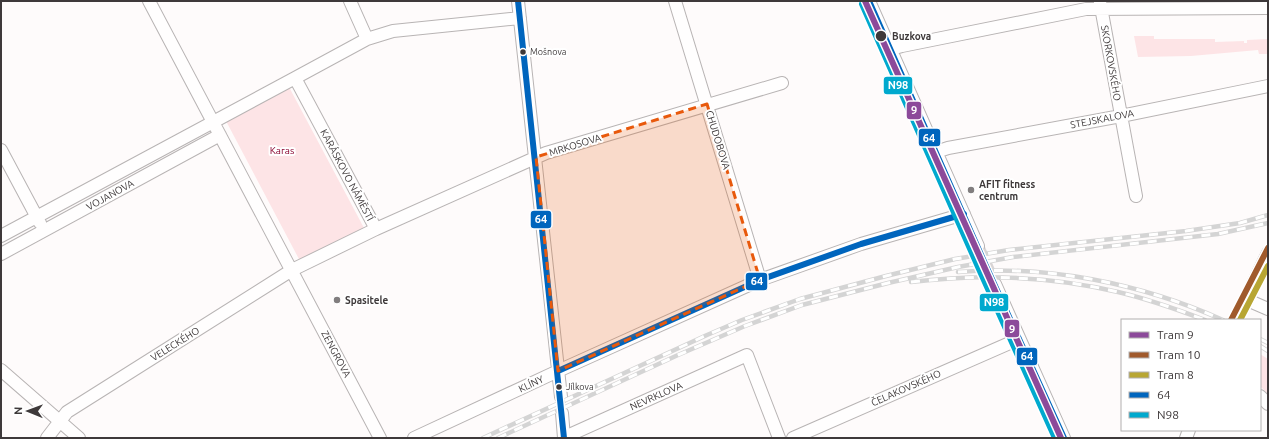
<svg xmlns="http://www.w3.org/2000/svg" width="1269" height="439" font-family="Ubuntu,sans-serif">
<rect width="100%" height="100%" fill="#fefbfb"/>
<path fill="#fde4e6" d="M1134 36H1154V39H1215V42L1244 41V43H1247V40L1268 39V54H1259L1258 50 1191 56 1138 57Z
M289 87 364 228 300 261 226 121Z
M1260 354 1268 359V394L1260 386Z"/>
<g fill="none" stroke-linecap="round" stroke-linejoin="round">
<path stroke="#d8d4d4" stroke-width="12" stroke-dasharray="12 6" stroke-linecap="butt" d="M978 246 995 284"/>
<defs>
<path id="minor" d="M149 1 380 438
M350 1 367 39
M518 1 561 397
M675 1 760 280
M869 1 978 246
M1100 2 1136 196
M891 49 902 46 1086 9 1268 8
M295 78 367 39 393 31 520 18
M1 150 40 223
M936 152 948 148 1121 116 1268 86
M1 236 295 78 376 229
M1 254 220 135
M995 284 1064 438
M1245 299 1268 309
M1235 320 1268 253
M1 370 79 438
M1260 396 1268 404
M562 413 564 438
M565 437 747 355 779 438
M47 438 67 412 292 270 376 229 546 153 782 83
M414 438 558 371 760 280 861 244 964 214
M793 438 1019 339
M1186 438 1189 430"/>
</defs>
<use href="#minor" stroke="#b8b4b4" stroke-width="14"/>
<use href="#minor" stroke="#fffefe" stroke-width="12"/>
<defs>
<path id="rail" d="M958 272C1048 265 1140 283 1223 320
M911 282C979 274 1051 276 1118 292 1148 299 1176 309 1205 320
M1260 339 1268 343
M1260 346 1268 351
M483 438 707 335 742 320 800 299 886 276 955 259 1009 250 1186 231 1240 223 1268 215
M498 438 678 355 745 326 802 305 888 283 958 267 1013 257 1218 234 1268 223"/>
</defs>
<use href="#rail" stroke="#d4d4d4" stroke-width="4.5"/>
<use href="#rail" stroke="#fff" stroke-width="3" stroke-dasharray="9" stroke-linecap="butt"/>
<defs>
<path id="bus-1" d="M518 1 564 438
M869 1 986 266 1064 438
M558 371 760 280 861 244 964 214"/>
<path id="bus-2" d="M862 4 979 269 1055 438"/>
</defs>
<use href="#bus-1" stroke="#fff" stroke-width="9"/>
<use href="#bus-2" stroke="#fff" stroke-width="9"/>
<use href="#bus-1" stroke="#0065bd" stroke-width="6"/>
<use href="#bus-2" stroke="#00a9ce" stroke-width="6"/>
<defs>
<path id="tram-1" d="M865 1 1061 438"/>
<path id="tram-2" d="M1231 320 1268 248"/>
<path id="tram-3" d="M1240 320 1268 266"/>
</defs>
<use href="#tram-1" stroke="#fff" stroke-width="9"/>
<use href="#tram-2" stroke="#fff" stroke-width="9"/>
<use href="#tram-3" stroke="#fff" stroke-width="9"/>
<use href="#tram-1" stroke="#8c4a9a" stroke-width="6"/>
<use href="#tram-2" stroke="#a05a2c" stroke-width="6"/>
<use href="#tram-3" stroke="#b8a633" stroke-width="6"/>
</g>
<path fill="#e8590c" fill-opacity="0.2" stroke="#e8590c" stroke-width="3" stroke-dasharray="8 5" stroke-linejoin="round" d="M707 104 760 280 558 371 536 157Z"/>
<g fill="#3e393a" stroke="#fff" stroke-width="1.5">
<circle cx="881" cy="36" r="6"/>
<circle cx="523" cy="52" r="3.5"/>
<circle cx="559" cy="387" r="3.5"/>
</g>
<g fill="#817d7e" stroke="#fff" stroke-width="1.5">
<circle cx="971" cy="190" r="4"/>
<circle cx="337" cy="300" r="4"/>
</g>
<g text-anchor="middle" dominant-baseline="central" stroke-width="4" stroke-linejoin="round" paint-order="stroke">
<g font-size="9" fill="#3e393a" stroke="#fff" text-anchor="start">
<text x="530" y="52">Mošnova</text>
<text x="566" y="387">Jílkova</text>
</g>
<g font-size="10" font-weight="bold" fill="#3e393a" stroke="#fff" text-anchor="start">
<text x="892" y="36">Buzkova</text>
</g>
<g font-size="10" fill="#3e393a" stroke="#fff">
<text transform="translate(1111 63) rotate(80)">SKORKOVSKÉHO</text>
<text transform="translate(1102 119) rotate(-11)">STEJSKALOVA</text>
<text transform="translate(718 140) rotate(73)">CHUDOBOVA</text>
<text transform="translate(575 145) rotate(-17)">MRKOSOVA</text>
<text transform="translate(347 175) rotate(62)">KARÁSKOVO NÁMĚSTÍ</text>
<text transform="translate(110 195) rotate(-29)">VOJANOVA</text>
<text transform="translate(175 344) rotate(-32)">VELECKÉHO</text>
<text transform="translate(336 354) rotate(62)">ZENGROVA</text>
<text transform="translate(531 384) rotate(-25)">KLÍNY</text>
<text transform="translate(906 388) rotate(-24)">ČELAKOVSKÉHO</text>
<text transform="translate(656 396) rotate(-24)">NEVRKLOVA</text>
</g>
<g font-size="10" fill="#87012d" stroke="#fff">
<text x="282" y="150">Karas</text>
</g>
<g font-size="10" font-weight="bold" fill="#3e393a" stroke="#fff" text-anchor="start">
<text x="979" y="184">AFIT fitness<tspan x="979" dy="12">centrum</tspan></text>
<text x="345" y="300">Spasitele</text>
</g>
</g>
<g stroke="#fff" stroke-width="1.5">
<rect x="883" y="76" width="30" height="19" rx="4" fill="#00a9ce"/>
<rect x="906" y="101" width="16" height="19" rx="4" fill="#8c4a9a"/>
<rect x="918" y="128" width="23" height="19" rx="4" fill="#0065bd"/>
<rect x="530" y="210" width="22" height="19" rx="4" fill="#0065bd"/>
<rect x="745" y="272" width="23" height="19" rx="4" fill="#0065bd"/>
<rect x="979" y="293" width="30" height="19" rx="4" fill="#00a9ce"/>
<rect x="1004" y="319" width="16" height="19" rx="4" fill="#8c4a9a"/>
<rect x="1016" y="347" width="22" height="19" rx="4" fill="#0065bd"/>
</g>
<g font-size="11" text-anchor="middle" font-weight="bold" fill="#fff">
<text x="898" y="89">N98</text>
<text x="914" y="114">9</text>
<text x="929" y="142">64</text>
<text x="541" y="223">64</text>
<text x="757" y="285">64</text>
<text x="994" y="306">N98</text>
<text x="1012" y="333">9</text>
<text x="1027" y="360">64</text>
</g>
<rect width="1269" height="439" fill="none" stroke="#3e393a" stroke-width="4"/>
<rect x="1121" y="319" width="140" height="112" fill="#ffffff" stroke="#b2b0b0"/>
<rect x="1129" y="332" width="20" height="6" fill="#8c4a9a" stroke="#b2b0b0"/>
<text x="1157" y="339" font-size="12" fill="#3e393a">Tram 9</text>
<rect x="1129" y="352" width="20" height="6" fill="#a05a2c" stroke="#b2b0b0"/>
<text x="1157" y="359" font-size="12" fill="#3e393a">Tram 10</text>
<rect x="1129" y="372" width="20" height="6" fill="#b8a633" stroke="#b2b0b0"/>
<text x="1157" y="379" font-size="12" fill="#3e393a">Tram 8</text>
<rect x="1129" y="392" width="20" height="6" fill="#0065bd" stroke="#b2b0b0"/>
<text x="1157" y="399" font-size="12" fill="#3e393a">64</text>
<rect x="1129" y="412" width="20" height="6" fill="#00a9ce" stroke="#b2b0b0"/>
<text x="1157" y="419" font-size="12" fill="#3e393a">N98</text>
<g transform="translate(28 411) rotate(271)" stroke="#ffffff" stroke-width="3" paint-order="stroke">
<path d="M0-3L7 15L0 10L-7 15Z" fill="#3e393a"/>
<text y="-6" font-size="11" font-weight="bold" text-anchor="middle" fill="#3e393a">N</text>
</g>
</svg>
